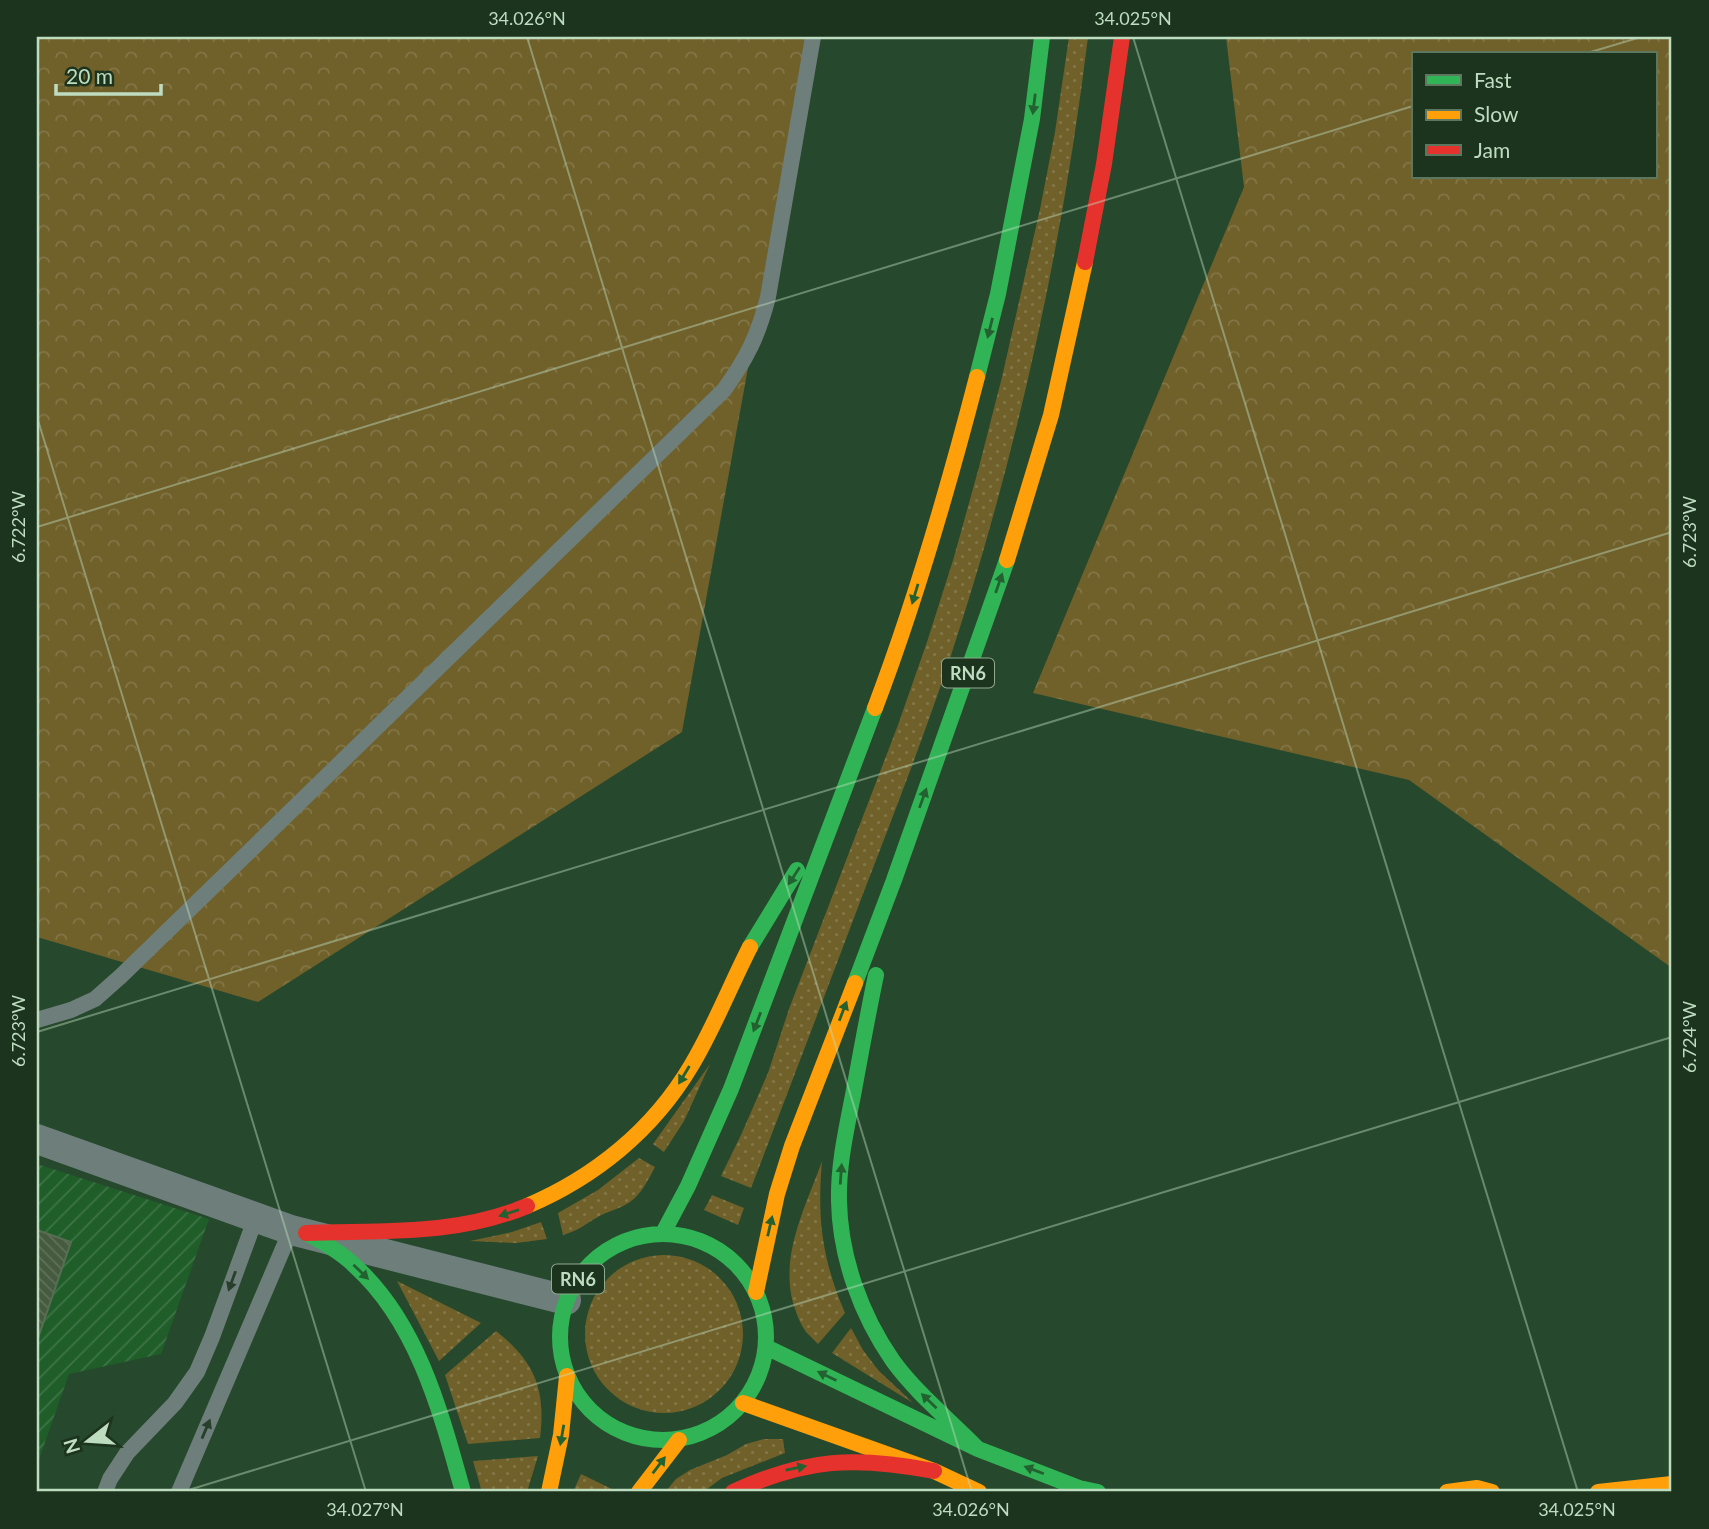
<svg xmlns="http://www.w3.org/2000/svg" width="1709" height="1529" font-family="Lato,sans-serif">
<defs>
<pattern id="industrial-furrows" width="10" height="10" patternUnits="userSpaceOnUse" patternTransform="scale(1.75)"><rect width="10" height="10" fill="#1f5e29"/><path d="M-1 1l2-2M0 10L10 0M9 11l2-2" fill="none" stroke="#3e7446"/></pattern>
<pattern id="grass-dots" width="8" height="8" patternUnits="userSpaceOnUse" patternTransform="scale(1.75)"><rect width="8" height="8" fill="#70602a"/><path d="M2 2h.1M6 6h.1" fill="none" stroke="#837647" stroke-width="1.8" stroke-linecap="round"/></pattern>
<pattern id="forest-crowns" width="20" height="18" patternUnits="userSpaceOnUse" patternTransform="scale(1.75)"><rect width="20" height="18" fill="#70602a"/><path d="M2 6a3 3 0 1 1 6 0M12 15a3 3 0 1 1 6 0" fill="none" stroke="#837647"/></pattern>
<pattern id="building-back-hatch" width="6" height="6" patternUnits="userSpaceOnUse" patternTransform="scale(1.75)"><rect width="6" height="6" fill="#455a3f"/><path d="M-1 5l2 2M0 0l6 6M5-1l2 2" fill="none" stroke="#5e7159"/></pattern>
</defs>
<rect width="100%" height="100%" fill="#26482c"/>
<path fill="url(#industrial-furrows)" d="M37 1164 209 1219 161 1354 69 1374 37 1465Z"/>
<path fill="url(#grass-dots)" d="M1069 37H1088C1064 235 1022 431 962 621 933 714 898 803 863 894 826 992 789 1090 751 1188L721 1176 741 1135 768 1073 789 1009 898 725 927 642 954 557 979 467 1002 377 1040 209 1055 132Z
M710 1064 684 1121 664 1152 653 1144Z
M639 1158 655 1167C647 1182 640 1198 623 1206 615 1210 606 1212 598 1217 585 1224 578 1231 563 1235L558 1213 598 1190Z
M822 1161C817 1219 822 1259 845 1313L818 1344C814 1340 810 1336 806 1332 800 1324 796 1312 793 1303 780 1254 806 1206 822 1161Z
M712 1195 744 1208 738 1225 704 1210Z
M541 1222 547 1239 516 1243 470 1241 512 1232Z
M585 1334a79 79 0 1 1 158 0a79 79 0 1 1-158 0Z
M397 1281 481 1323 439 1361Z
M851 1328 863 1350 878 1370 913 1403 832 1353Z
M496 1331C535 1362 546 1389 540 1438L468 1444 445 1375Z
M764 1439H783L785 1453 722 1478 703 1492H665L676 1479 690 1470 727 1455 746 1444Z
M538 1456 527 1492H482L473 1461Z
M581 1474 614 1490 613 1492H573Z"/>
<path fill="url(#forest-crowns)" fill-rule="evenodd" d="M37 37H808L682 732 258 1002 37 937Z
M1226 37H1672V968L1409 780 1033 693 1244 187ZM1413 54H1655V177H1413Z"/>
<path fill="url(#building-back-hatch)" stroke="#586e53" stroke-width="2" d="M37 1230 71 1242 37 1341Z"/>
<g fill="none" stroke-linecap="round" stroke-linejoin="round">
<path stroke="#6d7e7b" stroke-width="16" d="M37 1020 71 1010 95 999 121 976 724 390C747 358 758 336 768 297L813 37
M105 1492 110 1479 127 1453 175 1403 197 1372 212 1337 256 1217
M179 1492 291 1230"/>
<path stroke="#6d7e7b" stroke-width="30" d="M37 1139 291 1230 566 1300"/>
<path stroke="#30b455" stroke-width="16" d="M977 377 998 294 1032 119 1042 37
M750 947 797 870
M876 975C868 1013 861 1052 854 1090 847 1127 838 1164 839 1201 840 1257 861 1315 893 1361 917 1394 950 1420 978 1449
M855 983 894 880 1007 560
M306 1233C323 1242 341 1252 355 1266 418 1323 441 1413 463 1492
M663 1233 688 1186 731 1089 875 708
M560 1337a103 103 0 1 1 206 0a103 103 0 1 1-206 0Z
M766 1347 978 1449 1079 1488 1098 1492"/>
<path stroke="#ff9f0a" stroke-width="16" d="M1007 560 1051 415 1085 262
M875 708C916 600 948 489 977 377
M527 1206C595 1177 653 1130 691 1066 714 1028 730 986 750 947
M756 1292 777 1194 792 1146 855 983
M743 1403 934 1471 979 1492
M549 1492 561 1435 567 1376
M639 1492 679 1440
M1447 1492 1477 1488 1492 1492
M1598 1492 1672 1484"/>
<path stroke="#e5322d" stroke-width="16" d="M1085 262 1104 164 1122 37
M306 1233C382 1230 455 1236 527 1206
M733 1492C806 1458 856 1456 934 1471"/>
</g>
<defs><path id="oneway-solid" d="M-6-.8H1V-3.2L6.5 0L1 3.2V.8H-6Z" transform="scale(1.75)"/></defs>
<g fill="#236131">
<use href="#oneway-solid" transform="translate(1034 104) rotate(97)"/>
<use href="#oneway-solid" transform="translate(990 328) rotate(104)"/>
<use href="#oneway-solid" transform="translate(999 583) rotate(-71)"/>
<use href="#oneway-solid" transform="translate(915 594) rotate(107)"/>
<use href="#oneway-solid" transform="translate(923 798) rotate(-70)"/>
<use href="#oneway-solid" transform="translate(794 876) rotate(123)"/>
<use href="#oneway-solid" transform="translate(843 1011) rotate(-69)"/>
<use href="#oneway-solid" transform="translate(757 1022) rotate(111)"/>
<use href="#oneway-solid" transform="translate(684 1075) rotate(121)"/>
<use href="#oneway-solid" transform="translate(841 1174) rotate(-86)"/>
<use href="#oneway-solid" transform="translate(509 1213) rotate(162)"/>
<use href="#oneway-solid" transform="translate(770 1226) rotate(-77)"/>
<use href="#oneway-solid" transform="translate(361 1272) rotate(44)"/>
<use href="#oneway-solid" transform="translate(827 1376) rotate(-154)"/>
<use href="#oneway-solid" transform="translate(929 1401) rotate(-136)"/>
<use href="#oneway-solid" transform="translate(562 1435) rotate(100)"/>
<use href="#oneway-solid" transform="translate(659 1465) rotate(-53)"/>
<use href="#oneway-solid" transform="translate(796 1468) rotate(-12)"/>
<use href="#oneway-solid" transform="translate(1034 1470) rotate(-159)"/>
</g>
<g fill="#283f2c">
<use href="#oneway-solid" transform="translate(232 1281) rotate(110)"/>
<use href="#oneway-solid" transform="translate(206 1429) rotate(-67)"/>
</g>
<path fill="none" stroke="#bedcbf" stroke-width="2" stroke-opacity="0.45" d="M527 37 972 1492M1133 37 1578 1492M1584 54 1641 37M37 417 366 1492M37 527 1413 106M37 1032 1672 532M182 1492 1672 1037"/>
<g text-anchor="middle" dominant-baseline="central" stroke-width="5" stroke-linejoin="round" paint-order="stroke">
<g fill="#1c341e" stroke="#8daa8f" stroke-width="2">
<rect x="942" y="658.5" width="52" height="29" rx="5"/>
<rect x="552" y="1264.5" width="52" height="29" rx="5"/>
</g>
<g font-size="18" font-weight="bold" fill="#bedcbf">
<text x="968" y="673">RN6</text>
<text x="578" y="1279">RN6</text>
</g>
</g>
<rect width="1709" height="1529" fill="none" stroke="#1c341e" stroke-width="77"/>
<rect x="1412" y="52" width="245" height="126" fill="#1c341e" stroke="#5d775e" stroke-width="2"/>
<rect x="1426" y="75" width="35" height="10" fill="#30b455" stroke="#5d775e" stroke-width="2"/>
<text x="1474" y="88" font-size="21" fill="#bedcbf">Fast</text>
<rect x="1426" y="110" width="35" height="10" fill="#ff9f0a" stroke="#5d775e" stroke-width="2"/>
<text x="1474" y="122" font-size="21" fill="#bedcbf">Slow</text>
<rect x="1426" y="145" width="35" height="10" fill="#e5322d" stroke="#5d775e" stroke-width="2"/>
<text x="1474" y="158" font-size="21" fill="#bedcbf">Jam</text>
<g transform="translate(88 1441) rotate(253)" stroke="#1c341e" stroke-width="5" paint-order="stroke">
<path d="M0-5L12 26L0 18L-12 26Z" fill="#bedcbf"/>
<text y="-10" font-size="19" font-weight="bold" text-anchor="middle" fill="#bedcbf">N</text>
</g>
<path d="M56 84v10h105v-10" fill="none" stroke="#bedcbf" stroke-width="3.5"/>
<text x="66" y="84" font-size="21" fill="#bedcbf" stroke="#1c341e" stroke-width="5" paint-order="stroke">20 m</text>
<rect x="38" y="38" width="1632" height="1452" fill="none" stroke="#bedcbf" stroke-width="2.5"/>
<g font-size="18" text-anchor="middle" fill="#bedcbf">
<text x="527" y="25">34.026°N</text>
<text x="1133" y="25">34.025°N</text>
<text transform="translate(19 527) rotate(-90)" y="6">6.722°W</text>
<text transform="translate(1690 532) rotate(-90)" y="6">6.723°W</text>
<text transform="translate(19 1031) rotate(-90)" y="6">6.723°W</text>
<text transform="translate(1690 1037) rotate(-90)" y="6">6.724°W</text>
<text x="365" y="1516">34.027°N</text>
<text x="971" y="1516">34.026°N</text>
<text x="1577" y="1516">34.025°N</text>
</g>
</svg>
